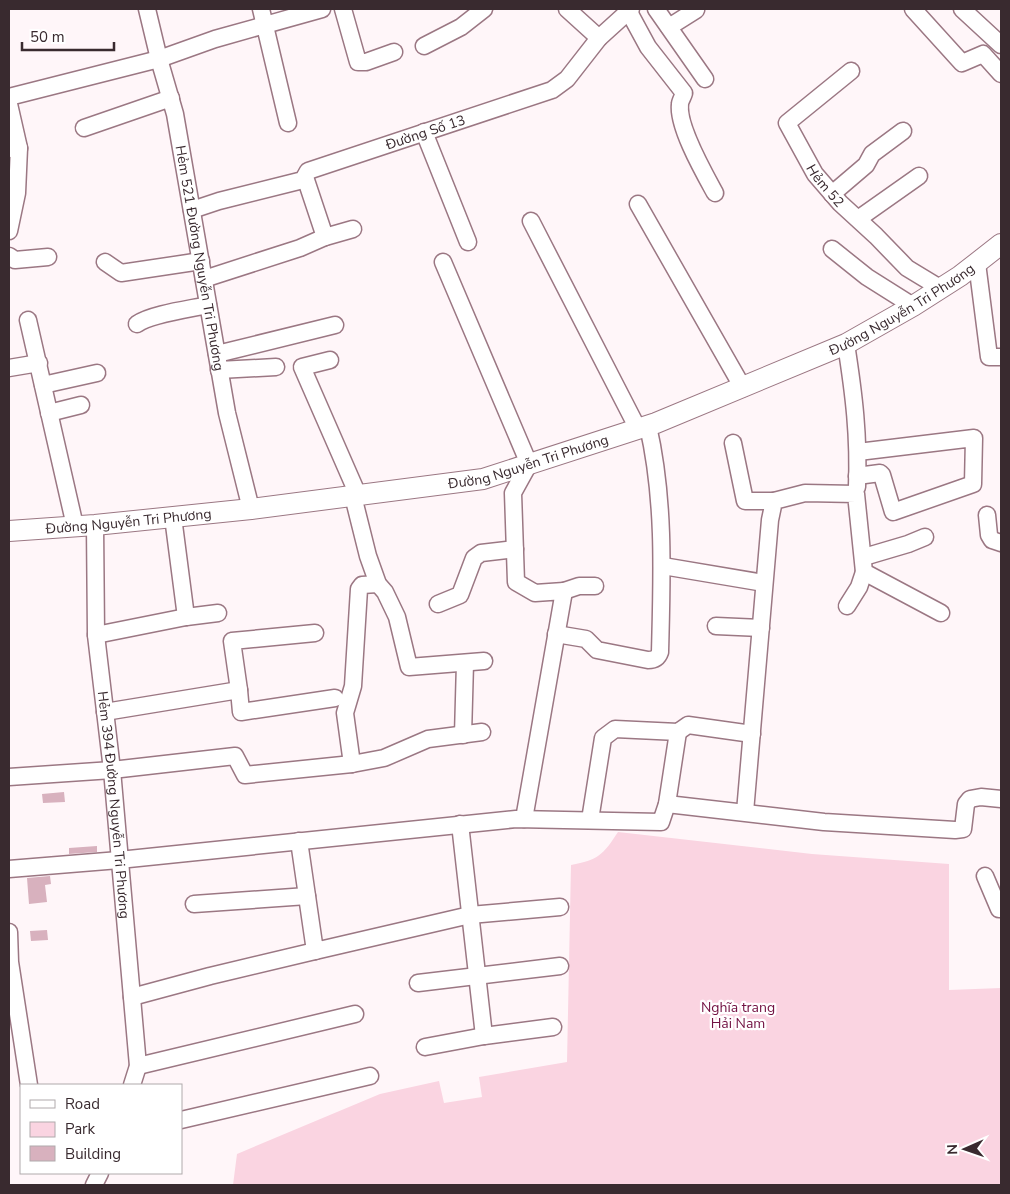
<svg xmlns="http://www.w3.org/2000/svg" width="1010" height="1194" font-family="'Nunito Sans',sans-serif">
<rect width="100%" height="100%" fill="#fff6f9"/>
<path fill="#fad4e1" d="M618 832 812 854 949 864V990L1001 988V1185H233L237 1154 380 1094 439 1081 444 1103 482 1097 479 1077 567 1062 571 865C598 860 603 855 618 832Z"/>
<path fill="#d8b1be" d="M64 792 65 802 43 803 42 794Z
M97 846V852L69 854V848Z
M50 876 51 884 45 885 47 902 29 904 27 878Z
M47 930 48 940 31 941 30 931Z"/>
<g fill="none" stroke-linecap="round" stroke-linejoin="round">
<defs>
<g id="minor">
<path id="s1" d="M147 9 159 59 175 114 227 413 251 509"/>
<path d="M261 9 288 123"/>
<path d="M343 9 358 62H366L394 52"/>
<path d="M567 9 599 38"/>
<path d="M656 9 705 79"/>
<path d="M913 9 962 63 983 54 1001 74"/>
<path d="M962 9 1001 45"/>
<path d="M629 12 648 47 684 93C683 97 680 101 680 104 677 126 704 173 715 193"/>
<path d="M669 27 696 10"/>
<path d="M424 46 461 27 484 9"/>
<path id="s2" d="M851 71 787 123 815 174 840 203 876 236 907 268 940 288"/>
<path d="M9 97 159 59 215 39 322 9"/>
<path d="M9 104 19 148 9 149"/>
<path d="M84 128 171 98"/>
<path d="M424 132 468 242"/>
<path d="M832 194 866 165 872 154 903 131"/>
<path d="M638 204 743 388"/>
<path id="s3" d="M192 210 219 201 303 180 308 171 552 90 567 79 599 38 631 9"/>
<path d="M858 219 919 176"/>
<path d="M531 221 638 429"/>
<path d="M9 231 17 193 19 148"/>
<path d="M325 237 353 229"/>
<path d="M832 249 867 277 913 306"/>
<path d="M9 256 15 260 48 257"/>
<path d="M105 262 121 273 201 261"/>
<path d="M443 262 529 464 513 493 516 582 535 593 564 591 524 819"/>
<path d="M977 263 989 357H1001"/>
<path d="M204 279 300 248 325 237 305 177"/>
<path d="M28 320C44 388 59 457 75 526"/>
<path d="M137 324C151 314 190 309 208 305"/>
<path d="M846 344C854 395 859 436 857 487"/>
<path d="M217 354 335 325"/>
<path d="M330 360 302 367 358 495"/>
<path d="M9 368 39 363"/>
<path d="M219 370 276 367"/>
<path d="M43 385 97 373"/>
<path d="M49 413 81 405"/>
<path d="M733 443 745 501H774"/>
<path d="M857 476 880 473 882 475 893 512 973 484 974 438 858 452"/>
<path d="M353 496 368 556 378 584 385 592 397 617 409 667 484 661"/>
<path d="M987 515 989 535 992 540 1001 543"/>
<path d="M173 517 186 617"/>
<path id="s4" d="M95 525 96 635 112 770 138 1066 132 1085"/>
<path d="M864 557 908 544 925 537"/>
<path d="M663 566 764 583"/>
<path d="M564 591 579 586H595"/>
<path d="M438 604 460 595 474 558 481 553 515 549"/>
<path d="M847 606 859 587 864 572"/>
<path d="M716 626 761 628"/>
<path d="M556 634 586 639 597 650 648 660C655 660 658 658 660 652 662 576 665 500 648 426"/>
<path d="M96 635 186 617 218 613"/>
<path d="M239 690 232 641 315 633"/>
<path d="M105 712 239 690 241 712 335 698"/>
<path d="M463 735 465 663"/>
<path d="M352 764 345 713 353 686 359 589 362 585 378 584"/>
<path d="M9 777 112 770 235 756 245 775 352 764 384 758 428 739 482 732"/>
<path d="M667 804 824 822 955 830 963 829 966 804 970 799 981 797 1001 799"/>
<path d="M745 812 770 520 774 501 805 493 856 494 864 572 941 613"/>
<path d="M590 820 603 738 615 729 678 732 688 725 752 734"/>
<path d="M460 824 484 1036"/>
<path d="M299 841 315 951 470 915 560 907"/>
<path d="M9 869 119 860 516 819 661 822 667 804 678 732"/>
<path d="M985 876 999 909H1001"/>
<path d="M194 904 307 896"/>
<path d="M9 932 10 962 29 1085"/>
<path d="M418 983 560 966"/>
<path d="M132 997 210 976 315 951"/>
<path d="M425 1047 484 1036 553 1027"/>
<path d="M138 1066 355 1014"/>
<path d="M181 1120 370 1076"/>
<path d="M94 1185 100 1173"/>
</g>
<g id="major">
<path id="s5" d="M9 531 95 525 251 509 483 479 656 423 846 344 913 306 960 276 1001 244"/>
</g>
</defs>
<use href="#minor" stroke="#9b7783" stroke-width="19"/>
<use href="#major" stroke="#9b7783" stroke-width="22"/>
<use href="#minor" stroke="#fff" stroke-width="16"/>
<use href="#major" stroke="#fff" stroke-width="20"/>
</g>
<g text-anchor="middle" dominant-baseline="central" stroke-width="4.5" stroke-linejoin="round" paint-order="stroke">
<g font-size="14" fill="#392a2f" stroke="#fff">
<text stroke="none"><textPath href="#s3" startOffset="249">Đường Số 13</textPath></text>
<text stroke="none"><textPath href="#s2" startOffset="156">Hẻm 52</textPath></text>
<text stroke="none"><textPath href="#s1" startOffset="255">Hẻm 521 Đường Nguyễn Tri Phương</textPath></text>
<text stroke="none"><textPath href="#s5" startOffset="930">Đường Nguyễn Tri Phương</textPath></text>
<text stroke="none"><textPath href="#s5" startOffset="525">Đường Nguyễn Tri Phương</textPath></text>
<text stroke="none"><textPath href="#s5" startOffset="120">Đường Nguyễn Tri Phương</textPath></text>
<text stroke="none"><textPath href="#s4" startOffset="281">Hẻm 394 Đường Nguyễn Tri Phương</textPath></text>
</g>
<g font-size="14" fill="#721142" stroke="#fff">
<text x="738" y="1007">Nghĩa trang<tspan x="738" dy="16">Hải Nam</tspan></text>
</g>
</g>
<rect width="1010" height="1194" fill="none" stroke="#392a2f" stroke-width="20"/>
<rect x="20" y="1084" width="162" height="90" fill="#ffffff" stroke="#b0aaac"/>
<rect x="30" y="1100" width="25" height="8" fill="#ffffff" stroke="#b0aaac"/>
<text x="65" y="1109" font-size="15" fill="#392a2f">Road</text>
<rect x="30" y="1122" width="25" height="15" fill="#fad4e1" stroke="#b0aaac"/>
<text x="65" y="1134" font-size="15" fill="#392a2f">Park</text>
<rect x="30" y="1146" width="25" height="15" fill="#d8b1be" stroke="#b0aaac"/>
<text x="65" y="1159" font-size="15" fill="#392a2f">Building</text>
<g transform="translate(965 1149) rotate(268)" stroke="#ffffff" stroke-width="4" paint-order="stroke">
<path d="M0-4L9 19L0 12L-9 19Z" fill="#392a2f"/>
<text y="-8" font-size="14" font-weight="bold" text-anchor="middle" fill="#392a2f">N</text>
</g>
<path d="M22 42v8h92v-8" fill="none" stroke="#392a2f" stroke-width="2.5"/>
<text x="30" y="42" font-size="15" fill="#392a2f" stroke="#ffffff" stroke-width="4" paint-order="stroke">50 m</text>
</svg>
